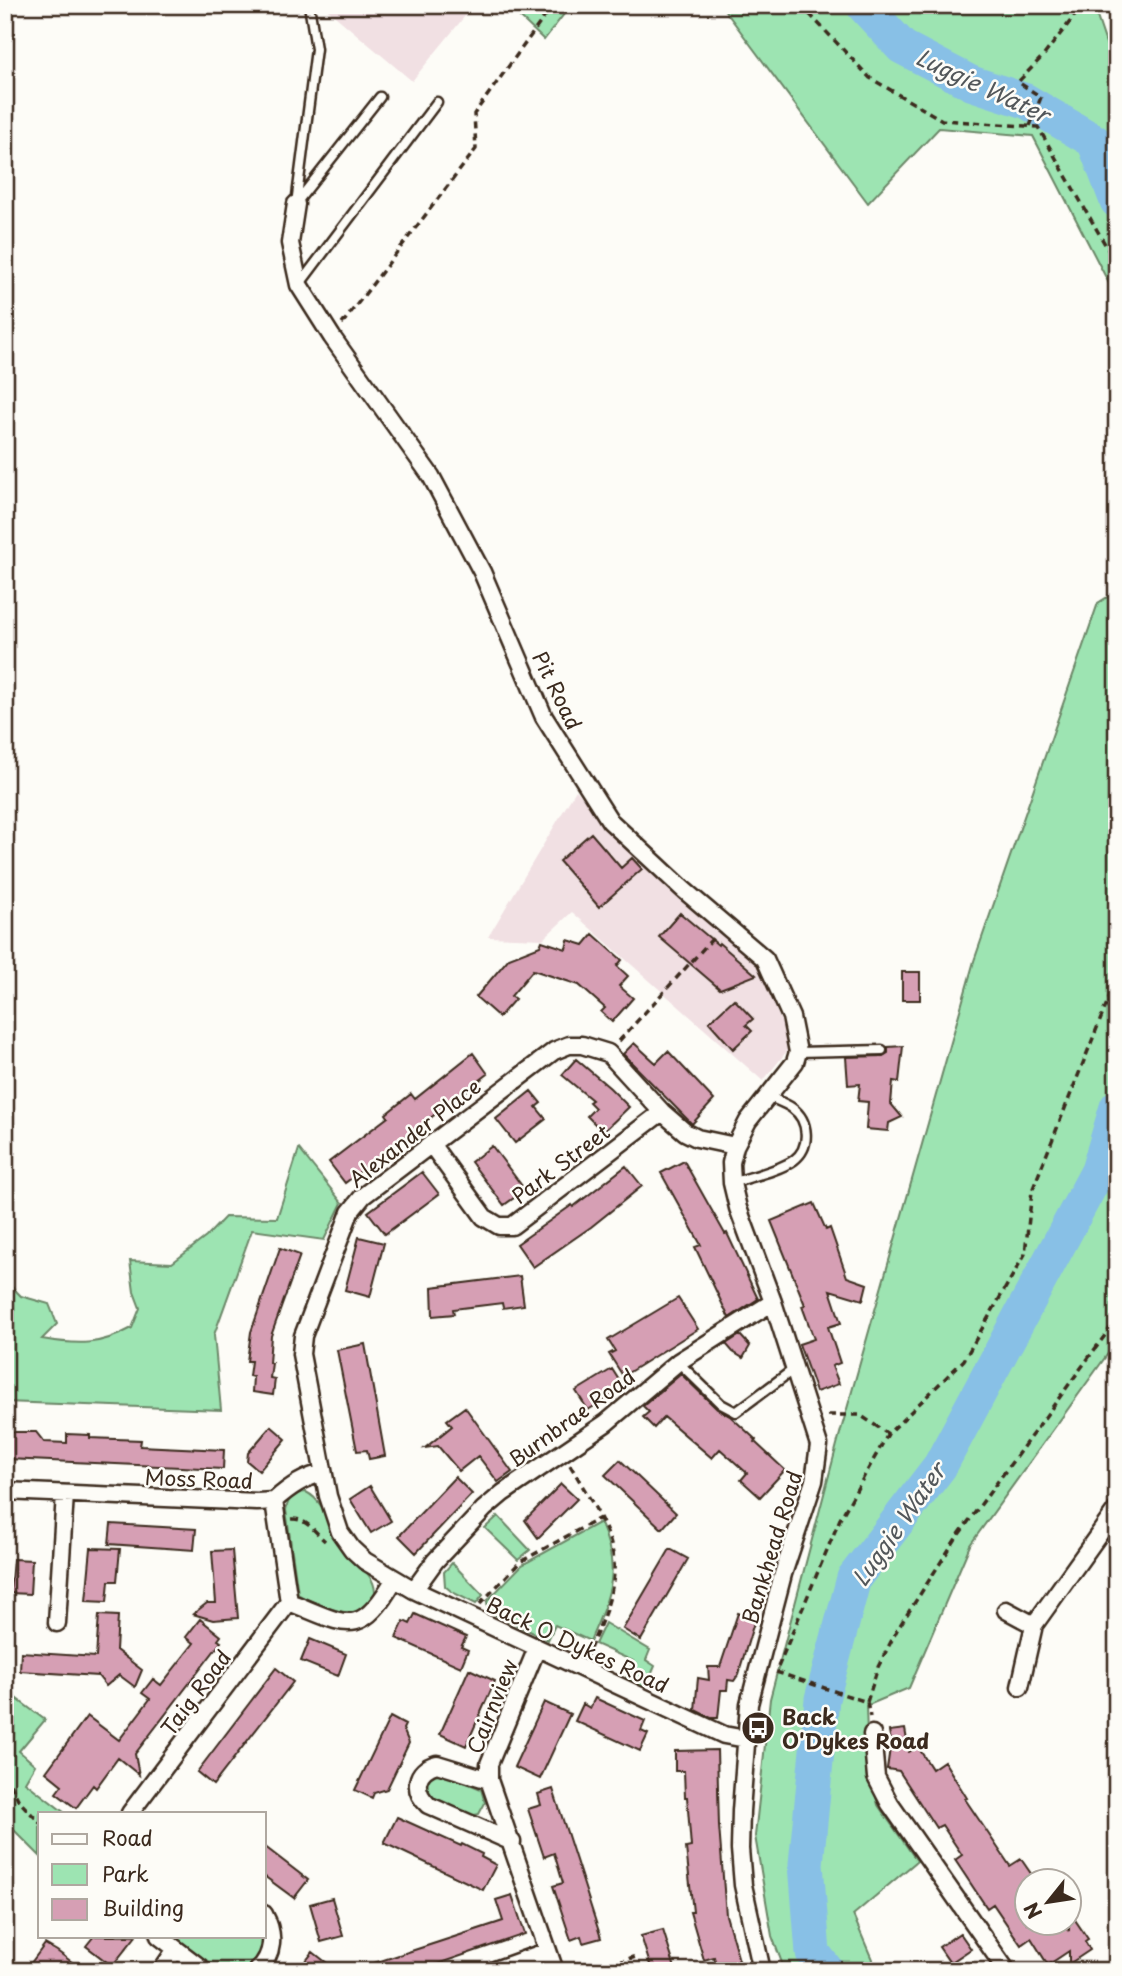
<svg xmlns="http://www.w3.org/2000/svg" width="1122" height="1976" font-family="'Playpen Sans',sans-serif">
<rect width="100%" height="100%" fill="#fdfcf7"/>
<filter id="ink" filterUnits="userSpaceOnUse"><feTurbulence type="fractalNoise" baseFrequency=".0143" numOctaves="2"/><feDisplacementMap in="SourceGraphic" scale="14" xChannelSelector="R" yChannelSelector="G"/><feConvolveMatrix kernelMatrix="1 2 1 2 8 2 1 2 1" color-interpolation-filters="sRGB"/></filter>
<g filter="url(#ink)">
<path fill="#f1e0e3" d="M322 5H474L412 81Z
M576 790 644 866 758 965 791 1046 763 1081 572 912 543 939 488 937Z"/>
<path fill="#9de4b2" stroke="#6c8768" stroke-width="2" d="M507 5H571L544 40Z
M721 5H1093L1117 76V299L1033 136 939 128 868 203Z
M1117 591V1341L970 1545 909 1688 866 1706 868 1762 878 1805 917 1861 853 1915 877 1971H785L772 1936 755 1836 770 1699 839 1437 974 961 1098 603Z
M299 1149 342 1203 324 1240 252 1230 214 1335 221 1410 5 1402V1280L21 1296 49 1304 57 1324 42 1339C78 1345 99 1346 132 1328L140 1308 134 1292 130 1261 172 1263 206 1237 225 1217 277 1218Z
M306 1492C329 1503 331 1539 349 1557 361 1568 374 1575 375 1592 368 1619 343 1614 324 1606 315 1602 305 1600 298 1594L286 1510C288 1498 294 1493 306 1492Z
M498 1516 530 1550 518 1560 485 1528Z
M600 1522C622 1570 610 1595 590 1641L555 1625 548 1640 488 1611 487 1601 522 1565Z
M452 1563 483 1595 476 1604 452 1592 445 1586 444 1572Z
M605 1623 650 1650 646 1660 655 1666 644 1691 625 1681 633 1661 595 1644Z
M5 1690 45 1720 19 1751 35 1765 25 1782 65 1813H40V1856L5 1821Z
M441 1772 481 1789 485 1803 479 1814C459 1822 396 1782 441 1772Z
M171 1936H264C266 1950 256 1962 245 1970L218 1971Z"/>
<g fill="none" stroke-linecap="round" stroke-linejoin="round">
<path stroke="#88c0e6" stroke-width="35" d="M863 5 902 47 971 83 1026 101 1094 141 1117 201
M827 1971 813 1953 806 1864 822 1699 854 1578 940 1466 1098 1171 1117 1107"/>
</g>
<path fill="#d69fb4" stroke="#3b2a1e" stroke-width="2" d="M591 833 621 868 632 858 642 869 599 907 559 861Z
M680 913 718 945 719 943 756 975 720 989 659 937Z
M593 934 622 960 617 966 628 976 619 986 633 998 612 1022 601 1012 605 1008 579 985 533 970 511 996 515 999 499 1017 476 997 509 958 540 946 542 941 566 949 568 940 584 945Z
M902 972H920V1000H902Z
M734 999 753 1019 746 1025 752 1031 733 1049 709 1022Z
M634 1043 656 1063 668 1051 714 1100 692 1124 623 1054Z
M903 1046 899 1082 893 1081 891 1104 902 1117 889 1123 888 1131 866 1129 868 1102 858 1101 860 1084 848 1085 846 1057 883 1056 888 1053V1047Z
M473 1053 488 1074 345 1183 329 1162 388 1117 386 1114 411 1094 415 1099Z
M576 1059 610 1088 629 1107 603 1132 587 1116 595 1108 589 1102 592 1100 562 1075Z
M531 1091 541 1103 536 1107 546 1119 515 1143 496 1119Z
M492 1146 525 1190 504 1205 471 1162Z
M684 1161 725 1234 727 1233 758 1299 729 1318 695 1247 701 1245 661 1173Z
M626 1166 642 1186 591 1227 533 1267 517 1244 572 1205 573 1207Z
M422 1172 439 1194 385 1234 368 1212Z
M814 1203 826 1230 830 1228 847 1277 867 1284 863 1300 830 1290 841 1323 828 1327 840 1363 832 1366 839 1384 816 1392 799 1344 814 1339 802 1306 805 1305 771 1221Z
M359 1237 384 1243 370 1297 345 1290Z
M280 1248 300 1255 271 1336 269 1363H272L270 1378 275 1379 273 1395 252 1392 253 1377 249 1376 251 1361H247L251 1332Z
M520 1276 524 1305 503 1308 502 1303 478 1306 453 1309 454 1314 433 1316 432 1287Z
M678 1298 698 1329 623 1376 609 1354 615 1351 608 1340Z
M740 1335 750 1346 743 1358 733 1352 726 1344Z
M365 1344 385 1456 369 1459 367 1450 357 1451 337 1350Z
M612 1369 624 1388 588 1410 576 1391Z
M681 1374 717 1409 730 1416 753 1437 756 1440 755 1442 785 1470 760 1497 741 1480 747 1473 720 1449 712 1458 664 1417 654 1428 643 1417 649 1412 643 1406Z
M465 1407 512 1472 498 1482 478 1456 459 1471 438 1446 425 1448 452 1426 447 1420Z
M271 1426 286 1439 259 1471 247 1461 248 1453Z
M8 1432H36L44 1442 67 1443V1434L90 1435V1438L141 1440 140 1446 224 1450 223 1469 8 1459Z
M620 1460 676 1513 662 1529 605 1475Z
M455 1477 472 1494 416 1553 399 1536Z
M561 1484 577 1499 538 1538 525 1520Z
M370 1486 391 1521 371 1533 350 1499Z
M111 1524 196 1529 194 1550 109 1544Z
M91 1548 120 1549 117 1581H109L107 1602 86 1601Z
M670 1549 688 1559 641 1640 623 1629Z
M232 1550 238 1618 213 1620 193 1614 207 1603H216L212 1551Z
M13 1559 32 1560 30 1594 10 1593Z
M738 1613 755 1619 738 1675 734 1681 728 1680 727 1690H721L718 1718H711L695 1710 698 1678 709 1680 708 1667H720Z
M415 1614 466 1637 461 1647 468 1650 461 1667 396 1638 404 1621 410 1624Z
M99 1615 118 1616 116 1650 142 1670 135 1687 119 1675 106 1686 98 1676 20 1671 21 1652 96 1657Z
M200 1619 221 1636 218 1640 221 1642 135 1754 139 1775 118 1758 96 1788 93 1785 76 1808 56 1793 62 1785 46 1772 87 1716 119 1740 150 1699 142 1693 153 1679 161 1685 194 1643 186 1637Z
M310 1639 346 1654 338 1676 301 1661Z
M276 1668 293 1682 213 1785 197 1772Z
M469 1669 495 1681 466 1746 440 1734Z
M595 1698 645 1721 641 1731 648 1734 640 1751 575 1721 583 1704 590 1708Z
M544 1702 570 1714 540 1779 514 1767Z
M390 1717 405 1725 403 1729 409 1743 387 1789 374 1793 372 1798 355 1790Z
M905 1729 909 1752 918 1747 932 1769 944 1761 967 1798 965 1799 1010 1866 1021 1859 1036 1881H1027V1923H1065L1069 1931V1911L1088 1939 1085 1941 1090 1950 1069 1964V1951L1048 1965 1031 1938 1021 1945 993 1904 987 1908 955 1860 962 1855 942 1825 936 1828 899 1771 887 1769 891 1741 889 1731Z
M717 1750 719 1826 726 1915 742 1971H718L714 1957 704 1960 690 1912H693L686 1848 691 1847 687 1797H685L684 1771H675V1751Z
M553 1789 601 1938 583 1943 581 1936 571 1940 553 1886 563 1883 554 1853 544 1857 528 1809 541 1805 538 1794Z
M397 1817 461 1846 462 1844 482 1854 481 1857 496 1865 483 1890 384 1843Z
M264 1846 308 1880 294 1898 264 1876Z
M512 1895 525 1934 417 1971H359V1968L503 1921 496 1900Z
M332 1898 343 1936 321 1942 310 1904Z
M663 1930 668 1946 676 1971H652L641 1936Z
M960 1933 971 1949 950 1963 939 1947Z
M94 1936H136L112 1966 86 1946Z
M45 1944 57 1951 84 1971H25Z
M313 1952 337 1971H298Z"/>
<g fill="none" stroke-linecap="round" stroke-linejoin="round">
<defs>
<path id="service" d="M297 202 380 97
M296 204 316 49 309 5
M299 285 437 102
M798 1052 882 1050
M732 1183C749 1177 779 1171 794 1160 811 1147 809 1120 792 1108 785 1103 775 1100 768 1096
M678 1362 721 1404 736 1412 794 1369"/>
<path id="minor" d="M296 204 290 243 299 285 332 337 431 476 482 572 544 717 610 821 684 890 765 959 791 1017 798 1052 795 1062 748 1121 735 1146 731 1163 732 1183 738 1208 773 1302 819 1445 814 1481 783 1574 749 1704 741 1811 740 1849 743 1885 762 1971
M431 1144 484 1217 499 1226H512L662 1112
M735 1146 697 1138 685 1132 662 1112 608 1053 582 1045H569L554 1051 363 1196 350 1212 303 1336 301 1354 328 1496 340 1532 352 1549 365 1561 414 1590 724 1735 746 1739
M5 1491 257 1502 274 1501C288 1488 304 1477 323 1473
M414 1590 435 1561 484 1509 503 1493 606 1423 678 1362 773 1302
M289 1602C346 1624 359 1641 394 1580
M1006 1610 1034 1625
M57 1623 65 1494
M537 1648 489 1764V1780L555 1971
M1020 1687 1034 1625 1117 1509
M872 1734 876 1777 890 1804 1007 1971
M489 1780 437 1764C415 1770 412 1790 428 1805L512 1842
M130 1813 289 1602 274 1501
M159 1936 205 1971
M161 1971 176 1949
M257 1971C274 1955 275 1934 264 1914
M492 1971 548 1951"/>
</defs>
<use href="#service" stroke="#3b2a1e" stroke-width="13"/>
<use href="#minor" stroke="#3b2a1e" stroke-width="21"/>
<path stroke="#3b2a1e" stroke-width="3.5" stroke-dasharray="7 5" stroke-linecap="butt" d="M801 5 870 78 942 120 1038 127 1117 265
M1030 126 1041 97 1018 82 1044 55 1083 5
M342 324 476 149 474 114 553 5
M619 1041 713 938
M828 1415H860L888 1434
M570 1465C620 1549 630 1562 587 1655
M292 1519C306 1518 315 1532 325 1541
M480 1604 520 1562 600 1518
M778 1667 840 1519 888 1434 964 1360 1025 1254 1032 1191 1117 978
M776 1672 867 1702 870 1717
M867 1702 878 1667 897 1630 957 1537 1117 1319
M5 1773 19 1801 40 1823
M595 1971 633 1957 637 1971"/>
<use href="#service" stroke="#fdfcf7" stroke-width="8"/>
<use href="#minor" stroke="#fdfcf7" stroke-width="16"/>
</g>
</g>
<defs>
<symbol id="bus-disc" viewBox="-11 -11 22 22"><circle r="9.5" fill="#3b2a1e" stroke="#fdfcf7"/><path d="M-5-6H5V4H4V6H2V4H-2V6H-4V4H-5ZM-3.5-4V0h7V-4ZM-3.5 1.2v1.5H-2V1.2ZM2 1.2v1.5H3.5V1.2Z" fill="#fff"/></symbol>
</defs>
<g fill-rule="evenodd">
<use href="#bus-disc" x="739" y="1709" width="38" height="38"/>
</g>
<g text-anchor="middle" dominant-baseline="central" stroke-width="5" stroke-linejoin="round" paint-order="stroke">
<g font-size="21" fill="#3b2a1e" stroke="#fdfcf7">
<text transform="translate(558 690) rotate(64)">Pit Road</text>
<text transform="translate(414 1132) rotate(-38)">Alexander Place</text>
<text transform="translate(560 1163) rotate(-37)">Park Street</text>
<text transform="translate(571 1417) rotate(-36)">Burnbrae Road</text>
<text transform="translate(199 1478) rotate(2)">Moss Road</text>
<text transform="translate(771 1547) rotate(-73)">Bankhead Road</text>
<text transform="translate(578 1644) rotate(25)">Back O Dykes Road</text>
<text transform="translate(195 1692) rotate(-53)">Taig Road</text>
<text transform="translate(491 1706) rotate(-68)">Cairnview</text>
</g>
<g font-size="21" font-weight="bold" fill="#3b2a1e" stroke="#fdfcf7" text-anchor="start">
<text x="782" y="1716">Back<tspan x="782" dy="24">O'Dykes Road</tspan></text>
</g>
<g font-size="23" font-style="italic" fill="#52575a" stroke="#fdfcf7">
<text transform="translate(983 85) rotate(25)">Luggie Water</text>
<text transform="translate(898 1524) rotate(-55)">Luggie Water</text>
</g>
</g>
<rect width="1122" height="1976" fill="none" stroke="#fdfcf7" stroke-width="28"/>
<rect x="14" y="14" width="1094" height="1948" fill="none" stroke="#3b2a1e" stroke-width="2.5" filter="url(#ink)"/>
<rect x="38" y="1812" width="228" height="126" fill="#fdfcf7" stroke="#afa8a0" stroke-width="2"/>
<rect x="52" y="1834" width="35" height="10" fill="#fdfcf7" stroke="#afa8a0" stroke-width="2"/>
<text x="102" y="1846" font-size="21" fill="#3b2a1e">Road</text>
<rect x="52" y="1864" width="35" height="21" fill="#9de4b2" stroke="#afa8a0" stroke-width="2"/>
<text x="102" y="1882" font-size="21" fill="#3b2a1e">Park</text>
<rect x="52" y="1899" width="35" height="21" fill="#d69fb4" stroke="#afa8a0" stroke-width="2"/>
<text x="102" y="1916" font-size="21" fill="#3b2a1e">Building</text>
<g transform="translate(1048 1902) rotate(240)"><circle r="33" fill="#fdfcf7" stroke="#afa8a0" stroke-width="2"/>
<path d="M0-5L12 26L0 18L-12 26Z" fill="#3b2a1e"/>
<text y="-10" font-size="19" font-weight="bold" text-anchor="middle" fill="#3b2a1e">N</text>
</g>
</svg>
